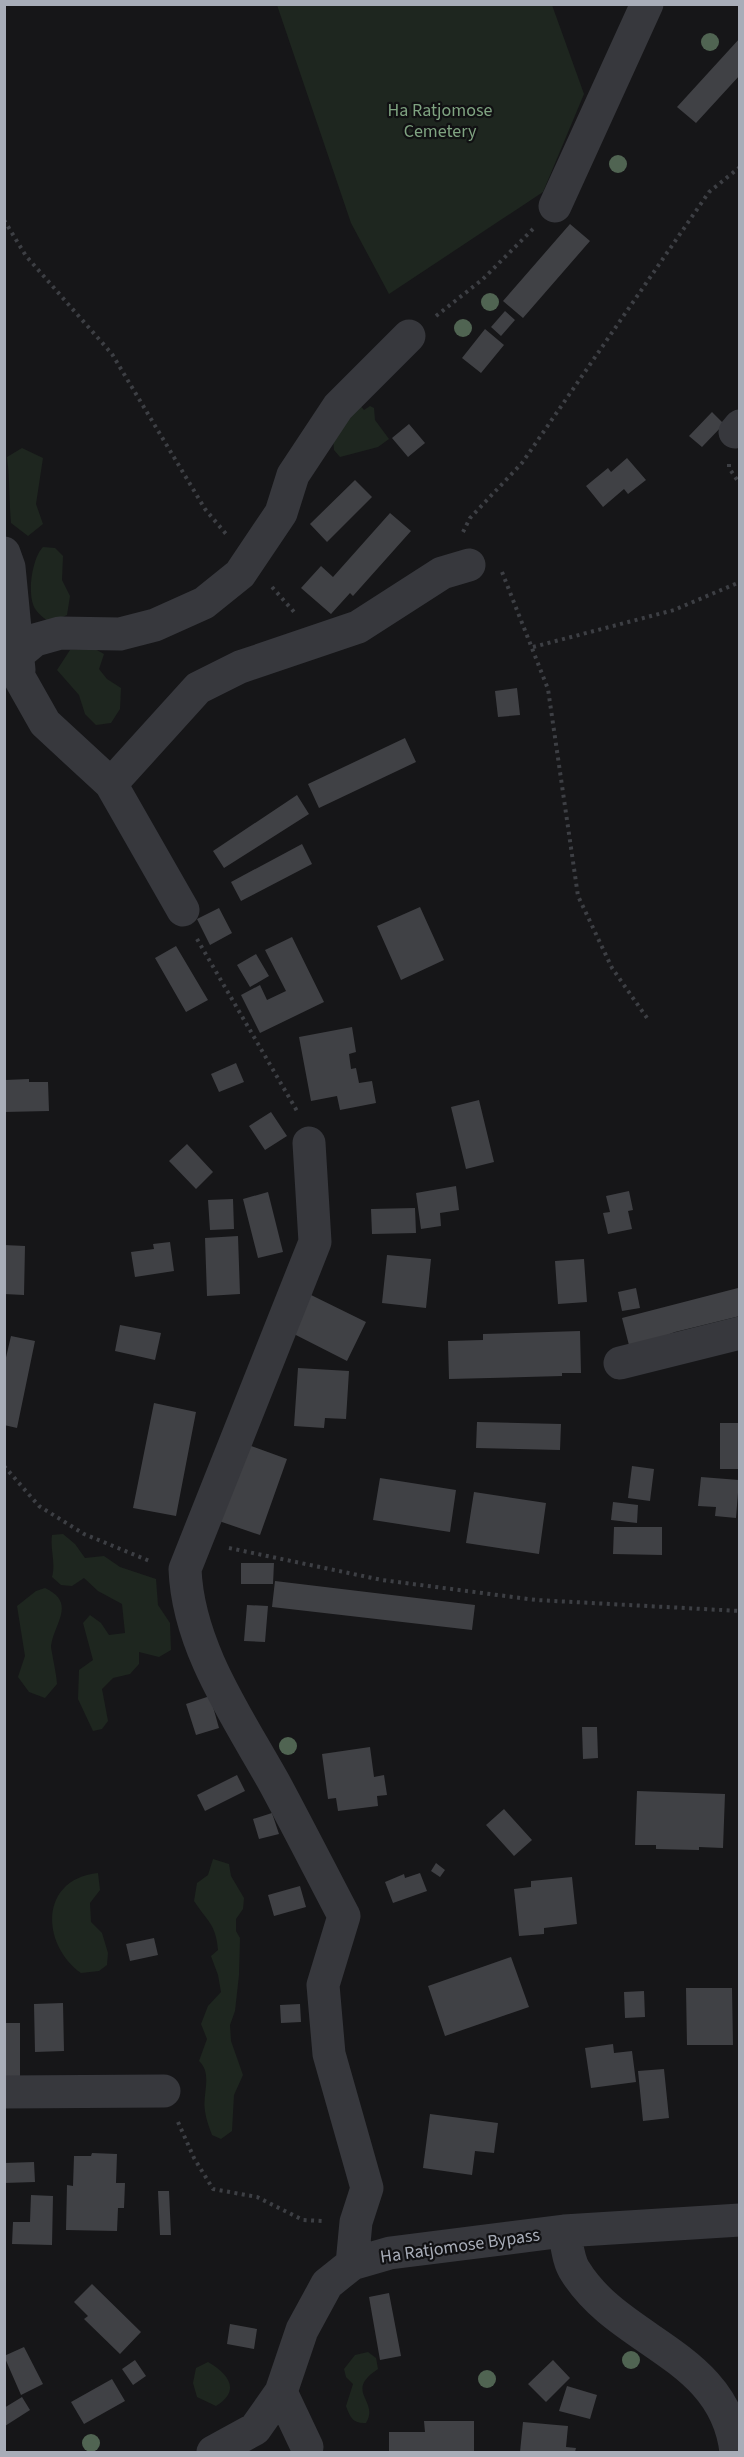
<svg xmlns="http://www.w3.org/2000/svg" width="744" height="2457" font-family="'Source Sans 3',sans-serif">
<rect width="100%" height="100%" fill="#161618"/>
<path fill="#1e261f" d="M277 5H552L584 94 543 192 389 294 351 223Z
M358 403 364 410 370 406 374 408 375 420 389 439 378 447 340 457 334 450 333 438Z
M22 448 43 458 36 504 43 524 28 536 11 523C9 501 10 479 7 457Z
M43 547 55 548 63 556 62 580 70 596 67 615 50 623C46 619 39 615 36 610 26 597 32 558 43 547Z
M93 648 104 654 99 669 107 679 121 688 120 709 111 723 96 725 85 714 79 695 57 670 70 650Z
M63 1534 75 1544 85 1558 104 1556 120 1567 156 1579 158 1605 170 1623 171 1650 159 1657 139 1652V1664L130 1674 113 1678 102 1689 108 1721 102 1729 93 1731 78 1699 79 1670 93 1660 83 1623 90 1615 101 1623 109 1635 125 1633 122 1604 98 1591 84 1578 72 1586 61 1585 52 1577C56 1562 50 1551 52 1535Z
M45 1588C77 1603 54 1623 51 1646 51 1650 57 1676 57 1684L45 1698 29 1692 18 1677 25 1656 17 1606 36 1591Z
M213 1859 229 1864 231 1876 244 1898 243 1909 236 1919V1931L240 1938 239 1975 235 2011 230 2025 231 2041 243 2075 234 2095 232 2131 221 2139 212 2135C209 2127 206 2119 205 2111 202 2094 213 2074 199 2061L207 2039 201 2024 208 2006 221 1992 218 1975 211 1956 218 1950C216 1924 207 1921 194 1901L197 1883 208 1875Z
M98 1873 100 1890 90 1903 91 1922 102 1933 108 1953 107 1965 99 1971 81 1973C40 1943 40 1879 98 1873Z
M368 2352 376 2358 378 2369C343 2392 380 2400 366 2423 353 2424 350 2417 346 2406L353 2384 346 2377 344 2369 355 2355Z
M208 2362C229 2374 241 2391 216 2406L197 2397 193 2383 196 2368Z"/>
<path fill="#404145" d="M740 38V75L696 123 677 107Z
M570 224 590 241 523 318 503 301Z
M505 311 515 320 501 336 491 327Z
M485 329 504 345 481 373 462 358Z
M712 412 724 424 702 447 689 436Z
M409 424 425 443 408 457 392 438Z
M627 458 646 480 628 494 624 489 603 507 586 486 608 468 611 472Z
M355 480 372 497 327 542 310 524Z
M390 513 411 531 353 596 350 593 331 614 301 588 321 566 333 577Z
M517 688 520 715 498 717 495 691Z
M405 738 416 762 319 808 308 784Z
M297 795 309 814 224 868 213 851Z
M302 844 312 864 241 901 231 882Z
M420 907 444 960 401 980 377 926Z
M219 908 232 933 210 945 197 919Z
M292 937 324 1002 260 1033 241 995 260 985 267 1000 286 991 265 950Z
M176 946 208 1000 186 1012 155 958Z
M256 954 269 976 250 987 237 965Z
M352 1027 356 1052 349 1054 351 1069 356 1068 359 1083 372 1081 376 1103 340 1110 337 1096 311 1101 299 1037Z
M236 1063 244 1082 219 1092 211 1074Z
M29 1079V1082H48L49 1111 4 1112 5 1080Z
M479 1100 494 1162 466 1169 451 1107Z
M271 1112 287 1136 265 1150 249 1126Z
M187 1144 213 1172 196 1189 169 1161Z
M456 1186 459 1210 440 1213 441 1226 421 1229 416 1193Z
M629 1191 633 1210 628 1211 632 1229 608 1234 603 1213 610 1212 606 1196Z
M268 1192 283 1252 258 1258 243 1199Z
M233 1199 234 1229 210 1230 208 1200Z
M415 1208 416 1233 372 1234 371 1209Z
M238 1236 240 1294 207 1296 205 1238Z
M170 1242 174 1271 135 1277 131 1252 154 1249 153 1244Z
M4 1245 25 1246 24 1295 4 1294Z
M387 1255 431 1259 426 1308 382 1303Z
M584 1259 587 1302 558 1304 555 1261Z
M636 1288 640 1308 622 1311 618 1292Z
M738 1288 740 1316 675 1332 630 1349 622 1318Z
M309 1294 366 1322 347 1361 290 1332Z
M120 1325 161 1333 155 1360 115 1351Z
M580 1331 581 1373H562V1376L449 1379 448 1341 483 1340V1334Z
M11 1336 35 1341 17 1428 4 1425V1366Z
M298 1368 349 1371 346 1419 325 1418 324 1428 294 1426Z
M154 1403 196 1412 176 1516 133 1508Z
M477 1422 561 1424 560 1450 476 1448Z
M720 1423H740V1469H720Z
M243 1443 287 1459 260 1535 216 1520Z
M632 1466 654 1469 650 1501 628 1498Z
M701 1477 739 1480 736 1518 715 1516 716 1507 698 1506Z
M380 1478 456 1490 450 1532 373 1520Z
M474 1492 546 1503 539 1554 466 1543Z
M613 1502 638 1505 637 1523 611 1520Z
M614 1527H662V1555L613 1554Z
M241 1563H274L273 1584H241Z
M275 1581 475 1605 472 1630 272 1607Z
M247 1605 268 1606 265 1642 244 1641Z
M210 1696 219 1728 196 1735 186 1704Z
M582 1727H597L598 1758 583 1759Z
M370 1747 374 1777 384 1775 387 1795 377 1796 378 1806 338 1811 336 1798 328 1799 322 1754Z
M237 1775 245 1791 205 1811 197 1795Z
M637 1791 725 1794 723 1848 699 1847V1850L656 1849V1845H635Z
M504 1809 532 1840 514 1856 486 1825Z
M272 1813 279 1834 259 1839 253 1819Z
M436 1863 445 1870 440 1877 431 1871Z
M420 1873 427 1891 393 1903 385 1882 404 1874 405 1878Z
M572 1877 577 1924 544 1928V1934L519 1936 514 1889 531 1887V1881Z
M300 1886 306 1907 274 1916 268 1895Z
M154 1938 158 1955 130 1961 126 1944Z
M511 1957 529 2007 445 2036 428 1986Z
M686 1988H732L733 2045H687Z
M644 1991 645 2017 625 2018 624 1992Z
M63 2003 64 2051 35 2052 34 2004Z
M300 2004 301 2022 281 2023 280 2005Z
M4 2023H20V2076H4Z
M613 2044 614 2053 632 2051 636 2082 591 2088 585 2048Z
M664 2069 669 2118 643 2121 638 2071Z
M430 2114 498 2123 494 2153 475 2151 472 2175 423 2168Z
M92 2153 117 2154 116 2183H125L124 2208H118L117 2231 66 2230 67 2185 73 2186 74 2156H91Z
M34 2162 35 2182 4 2183V2163Z
M158 2191H169L171 2235H160Z
M31 2195 53 2196 52 2245 12 2244 13 2222H30Z
M92 2284 141 2332 120 2354 84 2319 88 2316 74 2302Z
M389 2293 401 2356 380 2360 369 2297Z
M230 2324 257 2329 254 2349 227 2344Z
M24 2347 43 2384 21 2395 4 2356Z
M135 2360 146 2376 133 2385 122 2369Z
M553 2360 570 2378 546 2402 528 2384Z
M112 2379 125 2401 84 2424 71 2402Z
M567 2386 597 2395 590 2419 559 2411Z
M22 2397 30 2410 5 2426 4 2408Z
M424 2421H474V2452H389V2432H425Z
M523 2422 568 2426 566 2447 576 2448 575 2452H520Z"/>
<g fill="none" stroke-linecap="round" stroke-linejoin="round">
<path stroke="#3d3f44" stroke-width="4" stroke-dasharray="3 4.5" stroke-linecap="butt" d="M4 220 26 256 112 354 205 509 226 534
M436 316 483 279 533 229
M729 464V468L740 484
M463 532 470 518 522 463 709 192 740 167
M502 572 548 689 578 896 612 968 647 1018
M272 587 295 613
M533 647 674 610 740 582
M197 939 297 1111
M4 1466 39 1506 84 1534 152 1562
M229 1548 382 1580 536 1600 740 1611
M178 2122 194 2158 213 2189 257 2197 303 2220 322 2221"/>
<path stroke="#37383d" stroke-width="33" d="M555 206 647 4
M735 432 740 426
M4 553 9 567 19 670
M17 655 35 640 60 633 120 634 155 625 204 603 240 574 281 513 293 475 338 407 409 336
M19 677 45 723 111 784 183 910
M111 784 198 688 240 667 358 627 442 573 469 565
M309 1143 315 1242 185 1569C188 1648 239 1719 276 1786 299 1829 321 1872 344 1916L323 1985 329 2054 367 2188 356 2222 352 2264
M620 1363 740 1333
M4 2092 164 2091
M564 2231C567 2243 568 2261 575 2271 620 2344 725 2354 736 2452
M281 2392 307 2447
M213 2452 255 2429 281 2392 302 2330 327 2284 352 2264 390 2253 564 2231 740 2220"/>
</g>
<g fill="#506452">
<circle cx="710" cy="42" r="9"/>
<circle cx="618" cy="164" r="9"/>
<circle cx="490" cy="302" r="9"/>
<circle cx="463" cy="328" r="9"/>
<circle cx="288" cy="1746" r="9"/>
<circle cx="631" cy="2360" r="9"/>
<circle cx="487" cy="2379" r="9"/>
<circle cx="91" cy="2443" r="9"/>
</g>
<g text-anchor="middle" dominant-baseline="central" stroke-width="4.5" stroke-linejoin="round" paint-order="stroke">
<g font-size="18" fill="#7fa381" stroke="#111113">
<text x="440" y="110">Ha Ratjomose<tspan x="440" dy="21">Cemetery</tspan></text>
</g>
<g font-size="18" fill="#a8adb8" stroke="#111113">
<text transform="translate(460 2246) rotate(-8)">Ha Ratjomose Bypass</text>
</g>
</g>
<rect width="744" height="2457" fill="none" stroke="#a8adb8" stroke-width="12"/>
</svg>
